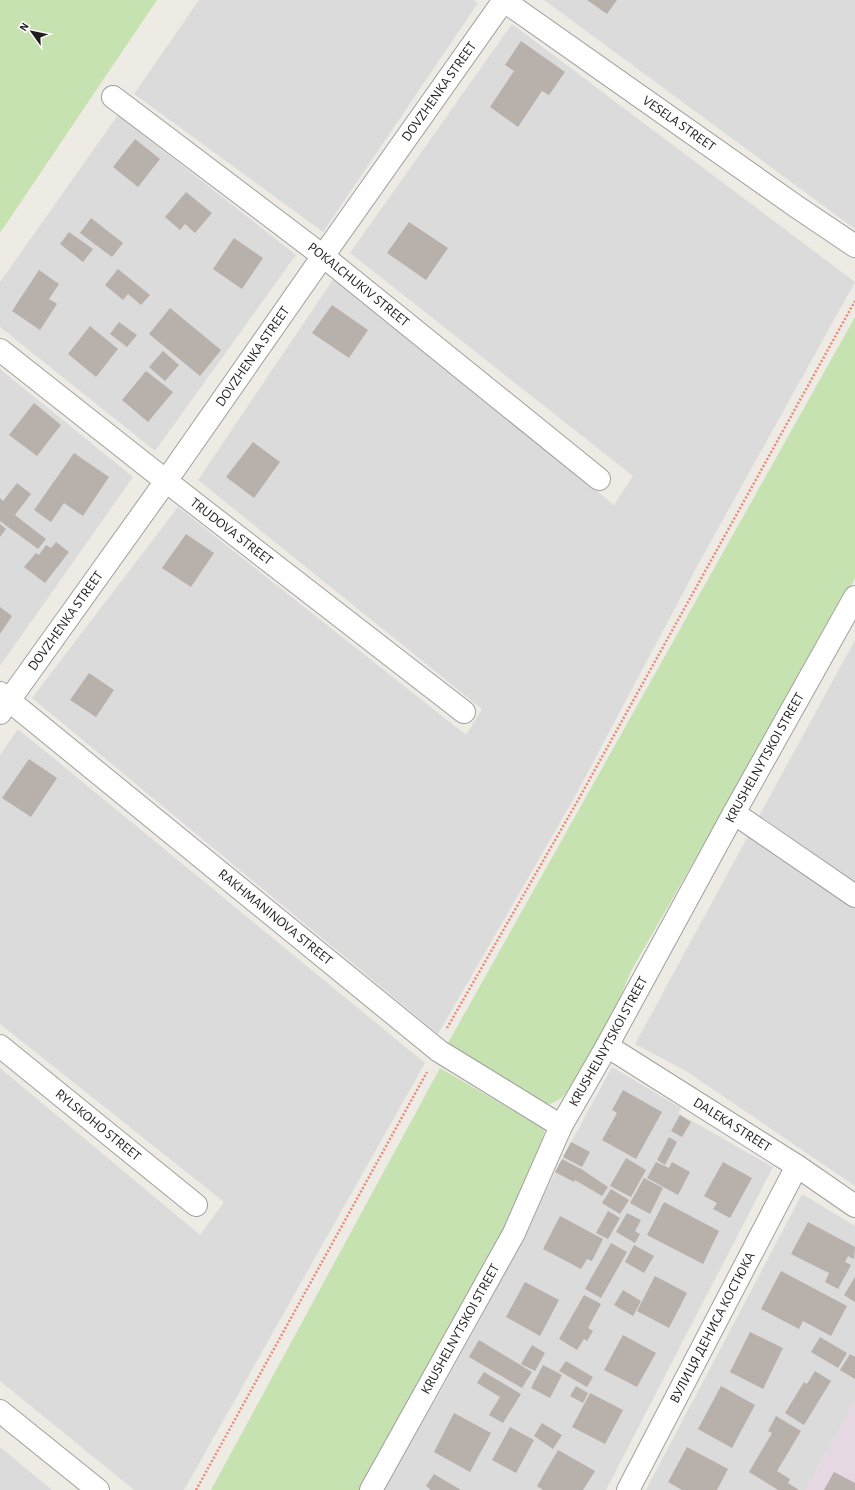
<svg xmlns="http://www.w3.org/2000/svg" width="855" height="1490" font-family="'Alegreya Sans',sans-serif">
<rect width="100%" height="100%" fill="#eeebe5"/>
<path fill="#dcdbdb" d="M199 0H474L478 3 323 232 134 94Z
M544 0H855V229Z
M512 24 855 282 700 561 573 800 438 1034 32 698 178 507 466 735 482 709 198 480 334 278 614 505 633 476 350 253Z
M118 115 296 255 155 451 0 327V282Z
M0 369 133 477 0 666Z
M855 640V1186L686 1071 635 1044Z
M18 729 425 1063 184 1490H134L0 1381V1068L200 1235 224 1202 0 1024V755Z
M612 1067 681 1108 678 1113 773 1167 606 1490H383L436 1399 484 1312 555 1172Z
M802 1194 855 1226V1401L806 1490H646Z
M0 1447 52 1490H0Z"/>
<path fill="#e6d8e3" d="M855 1401V1490H806L831 1445Z"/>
<path fill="#c7e2b1" d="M0 0H157L0 233Z
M855 317V578L850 588 631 971 606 1032 581 1072 562 1098 550 1104 533 1102 465 1060 448 1043Z
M440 1068 538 1125 545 1131 526 1186 485 1271 363 1490H211Z"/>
<path fill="#b7b0ab" d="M587 0H617L607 14Z
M521 41 565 72 549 95 542 91 518 127 490 107 514 71 505 65Z
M135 139 160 159 138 187 113 167Z
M186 192 212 213 195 233 185 224 180 230 165 217Z
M91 218 123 243 112 257 80 233Z
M409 222 448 248 426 280 387 253Z
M69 232 93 249 83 262 60 244Z
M234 238 263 258 242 289 213 269Z
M118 269 150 295 141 305 128 294 123 300 105 285Z
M39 270 59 284 49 299 57 304 40 330 12 311Z
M332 305 368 330 349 358 312 333Z
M170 308 221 350 200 376 149 334Z
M119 322 137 335 127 347 110 334Z
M90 326 118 349 96 377 68 354Z
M163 351 179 365 165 381 149 367Z
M146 371 173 392 148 422 122 400Z
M34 403 61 425 37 456 9 435Z
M253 442 280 462 254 498 226 477Z
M74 453 109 477 83 516 64 503 51 522 34 510Z
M17 483 31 494 15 515 46 539 38 549 0 521V498L3 501Z
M0 524 6 529 0 537Z
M186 534 214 553 191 587 162 568Z
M56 542 69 552 45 583 24 567 36 553 39 555 46 545 51 548Z
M0 607 12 616 0 634Z
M89 673 114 690 96 717 70 700Z
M29 759 57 778 31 817 2 798Z
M623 1090 662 1112 636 1159 602 1140 617 1113 612 1110Z
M680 1115 691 1122 682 1137 671 1131Z
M669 1137 677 1142 665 1165 657 1160Z
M571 1142 590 1152 582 1167 563 1157Z
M626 1158 646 1170 631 1197 610 1186Z
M562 1159 581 1169 608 1187 602 1196 575 1180 574 1182 555 1172Z
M656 1162 669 1168 672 1162 690 1172 678 1195 647 1178Z
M723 1162 752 1178 730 1218 713 1209 717 1203 704 1196Z
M644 1178 663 1188 650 1214 630 1203Z
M611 1189 629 1200 620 1214 602 1203Z
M664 1202 719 1231 703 1264 647 1235Z
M608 1211 620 1218 608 1239 596 1233Z
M627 1213 641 1220 635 1231 640 1234 635 1243 616 1232Z
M560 1216 603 1239 592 1261 587 1259 581 1269 543 1249Z
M808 1222 855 1247 854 1259 848 1256 845 1262 851 1265 838 1289 825 1282 829 1273 791 1254Z
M611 1243 627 1252 601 1298 585 1289Z
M634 1245 654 1256 644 1273 625 1262Z
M781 1271 847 1306 831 1336 803 1321 799 1329 761 1309Z
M655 1276 687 1293 669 1328 637 1311Z
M855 1277V1302L844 1295Z
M525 1282 559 1300 540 1336 506 1317Z
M623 1290 641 1301 633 1316 614 1305Z
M584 1295 601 1304 588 1328 593 1331 587 1341 584 1339 577 1350 559 1339Z
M750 1332 783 1348 763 1389 730 1372Z
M623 1335 656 1353 637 1387 604 1370Z
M820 1337 847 1353 838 1368 811 1352Z
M479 1340 532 1372 522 1388 469 1357Z
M532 1345 545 1353 535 1371 521 1364Z
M850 1354 855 1357V1379L840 1370Z
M566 1361 593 1377 587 1387 559 1371Z
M543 1365 562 1375 550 1398 531 1388Z
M815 1371 831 1381 804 1425 785 1413 804 1382 807 1384Z
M484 1372 521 1394 503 1423 489 1415 500 1397 477 1383Z
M576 1386 588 1393 583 1403 570 1396Z
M721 1386 755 1405 732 1448 698 1429Z
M590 1393 623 1410 605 1444 572 1427Z
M454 1413 491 1433 470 1472 434 1452Z
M776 1416 801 1431 777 1471 790 1479 788 1483 799 1490H778L749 1472 772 1433 768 1431Z
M542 1423 562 1435 553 1449 534 1436Z
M510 1427 534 1440 516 1473 492 1460Z
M687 1447 728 1469 717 1490H682L668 1482Z
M558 1450 595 1471 583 1490H543L537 1486Z
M834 1472 855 1483V1490H824Z
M434 1474 461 1490H431L426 1486Z"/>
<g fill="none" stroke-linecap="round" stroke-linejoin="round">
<defs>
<g id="street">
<path id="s1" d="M503 0 797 207 855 246"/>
<path id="s2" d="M113 97 323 256 599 479"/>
<path id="s3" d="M0 350 166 481 464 712"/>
<path id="s4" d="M0 693 439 1051 561 1126"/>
<path id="s5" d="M0 713 166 481 323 256 504 0"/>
<path d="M734 813 855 896"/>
<path id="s6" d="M0 1046 196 1205"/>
<path id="s7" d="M607 1046 797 1166 855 1206"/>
<path d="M0 1411 98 1490"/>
<path id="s8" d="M371 1490 514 1233 561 1126 607 1046 734 813 855 597"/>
<path id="s9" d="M628 1490 797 1166"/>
</g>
</defs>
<use href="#street" stroke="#9f9f9f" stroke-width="24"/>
<path stroke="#e98a7b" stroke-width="2.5" stroke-dasharray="2 2" stroke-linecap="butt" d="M447 1028 577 802 855 301
M196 1490 427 1072"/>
<use href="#street" stroke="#fff" stroke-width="22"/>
</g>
<g text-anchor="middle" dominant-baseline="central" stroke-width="3" stroke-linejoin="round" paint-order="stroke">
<g font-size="14" fill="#1e1e1e" stroke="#fff">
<text stroke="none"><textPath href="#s5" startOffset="761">DOVZHENKA STREET</textPath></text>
<text stroke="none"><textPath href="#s1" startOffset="215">VESELA STREET</textPath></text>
<text stroke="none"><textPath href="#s2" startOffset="309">POKALCHUKIV STREET</textPath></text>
<text stroke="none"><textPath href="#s5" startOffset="437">DOVZHENKA STREET</textPath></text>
<text stroke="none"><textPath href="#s3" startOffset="294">TRUDOVA STREET</textPath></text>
<text stroke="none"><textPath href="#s5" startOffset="113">DOVZHENKA STREET</textPath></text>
<text stroke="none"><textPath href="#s8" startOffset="832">KRUSHELNYTSKOI STREET</textPath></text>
<text stroke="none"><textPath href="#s4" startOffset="355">RAKHMANINOVA STREET</textPath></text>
<text stroke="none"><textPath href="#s8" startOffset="508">KRUSHELNYTSKOI STREET</textPath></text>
<text stroke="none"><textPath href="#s7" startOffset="148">DALEKA STREET</textPath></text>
<text stroke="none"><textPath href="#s6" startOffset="126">RYLSKOHO STREET</textPath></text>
<text stroke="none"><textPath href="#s9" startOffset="183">ВУЛИЦЯ ДЕНИСА КОСТЮКА</textPath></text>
<text stroke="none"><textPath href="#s8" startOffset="184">KRUSHELNYTSKOI STREET</textPath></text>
</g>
</g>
<g transform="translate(32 32) rotate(303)" stroke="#ffffff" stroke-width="3" paint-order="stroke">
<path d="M0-3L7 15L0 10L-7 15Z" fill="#1e1e1e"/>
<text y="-6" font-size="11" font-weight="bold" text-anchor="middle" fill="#1e1e1e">N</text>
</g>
</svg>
